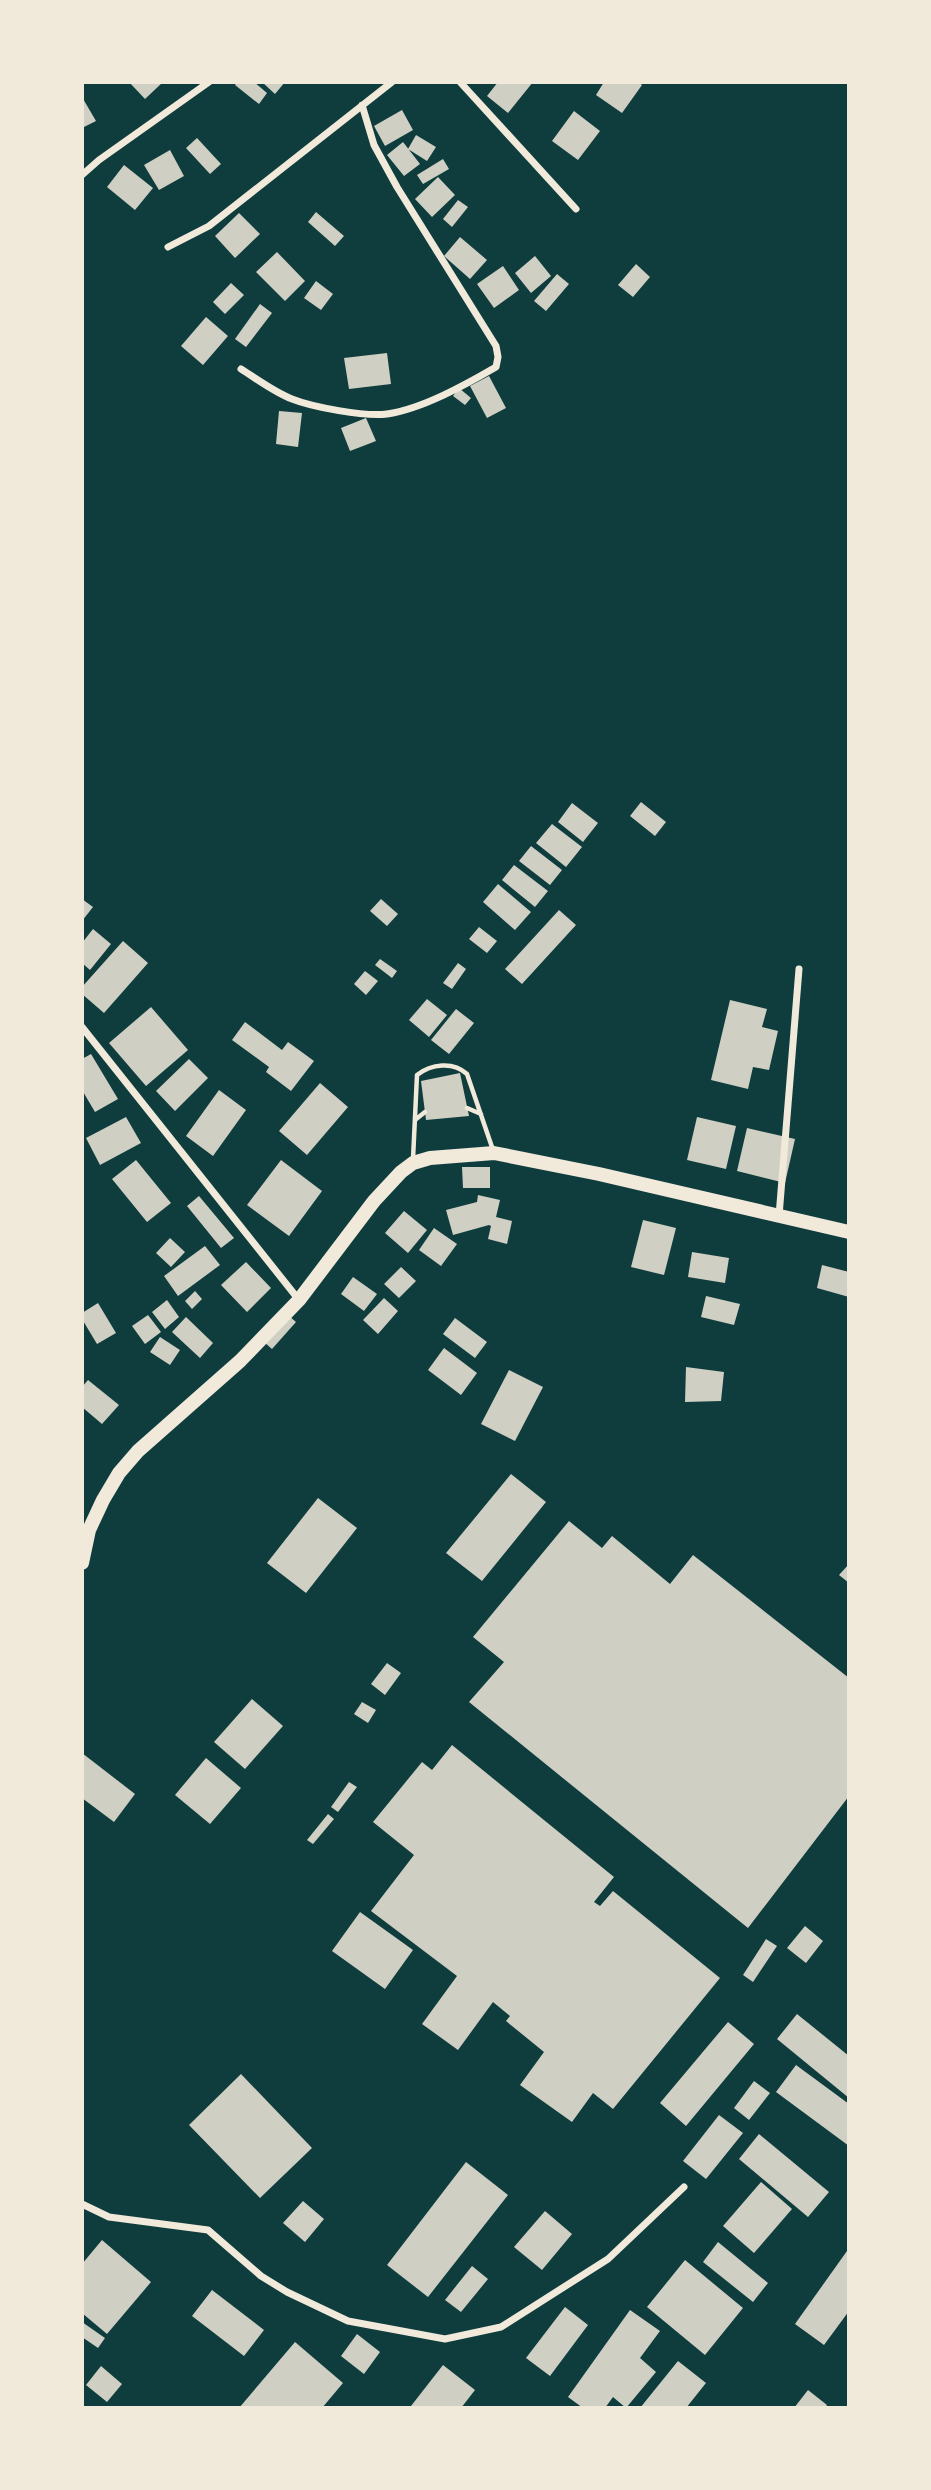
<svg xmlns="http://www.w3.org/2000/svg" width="931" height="2490" font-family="Jost,sans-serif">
<rect width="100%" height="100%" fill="#0f3d3e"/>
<path fill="#cfcfc3" d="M129 82H163L145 99Z
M237 82H254L267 93 259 104 235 85Z
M262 82H285L275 94Z
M498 82H533L508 113 487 96Z
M604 82H638L642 85 622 113 596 95Z
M82 97 96 121 82 128Z
M402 110 413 130 385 146 374 126Z
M574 111 600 131 578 160 552 141Z
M416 135 436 147 427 161 408 149Z
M197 138 221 164 210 174 186 148Z
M403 142 420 164 404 176 387 155Z
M170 150 184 176 159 190 144 165Z
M443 159 449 169 423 184 417 175Z
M124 165 153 188 135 210 107 187Z
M438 177 455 195 432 217 415 199Z
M458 200 468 207 452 227 443 219Z
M316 212 344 236 335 246 308 222Z
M239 213 260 234 235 258 215 236Z
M460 237 487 260 470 279 444 256Z
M277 252 305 281 285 301 256 272Z
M535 256 551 276 531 293 515 273Z
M636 264 650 277 633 297 618 285Z
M503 266 519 290 494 308 477 284Z
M557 274 569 284 546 311 534 301Z
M316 281 333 294 321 310 304 298Z
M231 283 244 295 225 314 213 302Z
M260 304 272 313 246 347 235 339Z
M206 317 228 336 203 365 181 346Z
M387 353 391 384 349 389 344 358Z
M489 376 506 408 487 418 470 386Z
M459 388 471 398 465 405 453 396Z
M279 411 302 413 298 447 276 444Z
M366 418 376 441 350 451 341 428Z
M641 802 666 822 655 836 630 816Z
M572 803 598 823 583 842 558 822Z
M552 824 582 847 566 867 536 843Z
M531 846 562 870 550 885 519 861Z
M514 865 548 891 535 907 502 880Z
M498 884 531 912 515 930 483 902Z
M82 899 93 907 82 921Z
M381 899 398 914 387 926 370 911Z
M559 910 576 925 522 984 505 969Z
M479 927 497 941 487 953 469 939Z
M93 929 111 944 90 970 82 963V943Z
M123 941 148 963 104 1013 82 994V987Z
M380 959 397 971 392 978 375 965Z
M458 963 466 969 452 989 443 983Z
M365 971 378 981 366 995 354 984Z
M427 999 447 1015 429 1037 409 1020Z
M730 1000 767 1009 762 1027 778 1031 769 1070 753 1067 748 1089 711 1080Z
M151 1007 188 1050 146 1086 109 1043Z
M456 1009 474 1023 449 1054 431 1040Z
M245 1022 282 1050 288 1042 314 1061 291 1091 266 1072 269 1067 232 1040Z
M91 1054 118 1099 95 1112 82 1090V1059Z
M189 1059 208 1078 175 1111 156 1091Z
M460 1073 469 1116 426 1120 421 1081Z
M320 1083 348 1107 307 1155 279 1131Z
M219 1090 246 1110 213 1156 186 1136Z
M126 1117 141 1143 100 1165 86 1138Z
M697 1117 736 1126 726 1169 687 1160Z
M747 1128 795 1139 785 1183 737 1171Z
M136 1160 171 1203 147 1222 112 1179Z
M281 1160 322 1191 289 1236 247 1205Z
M462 1167H490V1188H463Z
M478 1195 500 1200 496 1217 512 1221 507 1244 488 1239 491 1226 489 1225 453 1235 446 1210 477 1202Z
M199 1196 234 1238 221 1248 187 1206Z
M404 1211 427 1230 408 1253 385 1233Z
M643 1220 676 1228 664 1275 631 1267Z
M434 1228 457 1244 441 1266 419 1250Z
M170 1238 185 1252 171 1267 156 1253Z
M205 1246 220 1265 178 1296 164 1276Z
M692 1252 729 1258 725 1283 688 1277Z
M246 1262 271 1288 247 1312 221 1285Z
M822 1265 849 1272V1297L817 1288Z
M401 1267 416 1281 399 1298 384 1284Z
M353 1277 377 1294 364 1311 341 1294Z
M195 1291 202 1299 192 1309 185 1301Z
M706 1296 740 1304 734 1325 701 1317Z
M384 1298 398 1311 378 1334 363 1320Z
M167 1300 179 1317 165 1329 152 1312Z
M98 1303 116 1333 97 1344 82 1319V1313Z
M148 1315 161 1332 145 1344 132 1326Z
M288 1315 296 1322 272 1349 264 1342Z
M186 1317 213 1343 200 1358 172 1332Z
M455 1318 487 1342 475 1358 443 1334Z
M160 1337 180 1350 170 1365 150 1352Z
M444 1348 477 1373 461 1395 428 1370Z
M686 1367 724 1372 721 1401 685 1402Z
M509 1370 543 1387 515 1441 481 1424Z
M88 1380 119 1405 102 1424 82 1407V1387Z
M511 1474 546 1502 482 1581 446 1553Z
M318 1498 357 1528 306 1593 267 1563Z
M569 1521 602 1548 612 1536 670 1584 693 1555 849 1678V1796L748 1928 469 1702 504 1662 473 1637Z
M849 1564V1583L839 1575Z
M387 1663 401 1673 385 1695 371 1684Z
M252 1699 283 1726 245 1769 214 1742Z
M362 1702 376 1710 368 1723 354 1714Z
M452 1745 614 1877 594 1902 600 1906 613 1891 720 1978 613 2109 593 2093 572 2122 520 2085 544 2052 506 2021 510 2016 493 2002 458 2050 422 2024 457 1976 371 1911 414 1855 373 1822 422 1762 432 1770Z
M82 1753 135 1794 114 1822 82 1798Z
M206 1758 241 1788 210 1824 175 1795Z
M349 1782 357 1787 338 1812 331 1807Z
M328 1814 334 1819 313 1844 307 1840Z
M360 1912 413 1950 385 1989 332 1951Z
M805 1926 823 1941 806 1963 787 1948Z
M766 1939 777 1946 753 1982 743 1975Z
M797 2014 849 2056V2098L777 2039Z
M728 2022 754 2044 686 2126 660 2103Z
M796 2065 849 2104V2146L776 2092Z
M241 2074 312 2148 260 2198 189 2125Z
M754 2081 770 2093 749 2120 734 2108Z
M719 2115 743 2133 706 2179 683 2161Z
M759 2134 829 2192 808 2217 739 2159Z
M466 2162 508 2195 428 2297 387 2265Z
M761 2182 792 2209 754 2253 723 2226Z
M303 2201 324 2219 305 2242 283 2223Z
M545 2211 572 2234 542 2270 514 2247Z
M102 2240 151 2282 107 2334 82 2313V2264Z
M718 2242 768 2283 753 2302 703 2262Z
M847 2251 849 2252V2311L824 2345 795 2324Z
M685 2260 743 2308 705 2355 647 2307Z
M472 2266 488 2279 461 2312 445 2300Z
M212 2290 264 2330 244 2356 192 2316Z
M565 2307 588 2325 550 2376 526 2358Z
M630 2310 660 2331 640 2358 656 2372 626 2408 613 2397 605 2408H583L568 2397Z
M82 2322 105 2338 98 2348 82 2337Z
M357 2334 380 2352 364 2374 341 2356Z
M295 2342 343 2383 322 2408H239Z
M678 2361 706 2383 686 2408H640Z
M443 2365 475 2390 461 2408H414L411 2406Z
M101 2366 122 2384 107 2402 86 2385Z
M808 2390 827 2405 825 2408H794Z"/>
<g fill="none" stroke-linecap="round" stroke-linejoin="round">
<path stroke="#f1e9da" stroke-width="4.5" d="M467 1108 481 1114
M415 1120 425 1112
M413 1159 417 1075C431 1064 453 1061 467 1074L493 1150"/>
<path stroke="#f1e9da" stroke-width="7" d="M460 82 576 209
M82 175 99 160 209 82
M168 247 209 226 392 82
M241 369C257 379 274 392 292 399 312 407 365 417 387 414 422 409 465 385 496 367L498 357 496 346 397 187 374 145 362 105
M82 1027 299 1300
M779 1216 799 969
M82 2204 109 2217 208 2230 261 2276 287 2292 348 2321 445 2339 501 2327 608 2259 684 2187"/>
<path stroke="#f1e9da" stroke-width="14" d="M82 1563 89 1530 103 1500 119 1473 138 1451 240 1361 299 1300 374 1201 401 1172 413 1163 430 1158 494 1153 599 1174 849 1232"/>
</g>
<rect width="931" height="2490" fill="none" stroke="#f1e9da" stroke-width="168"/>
</svg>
